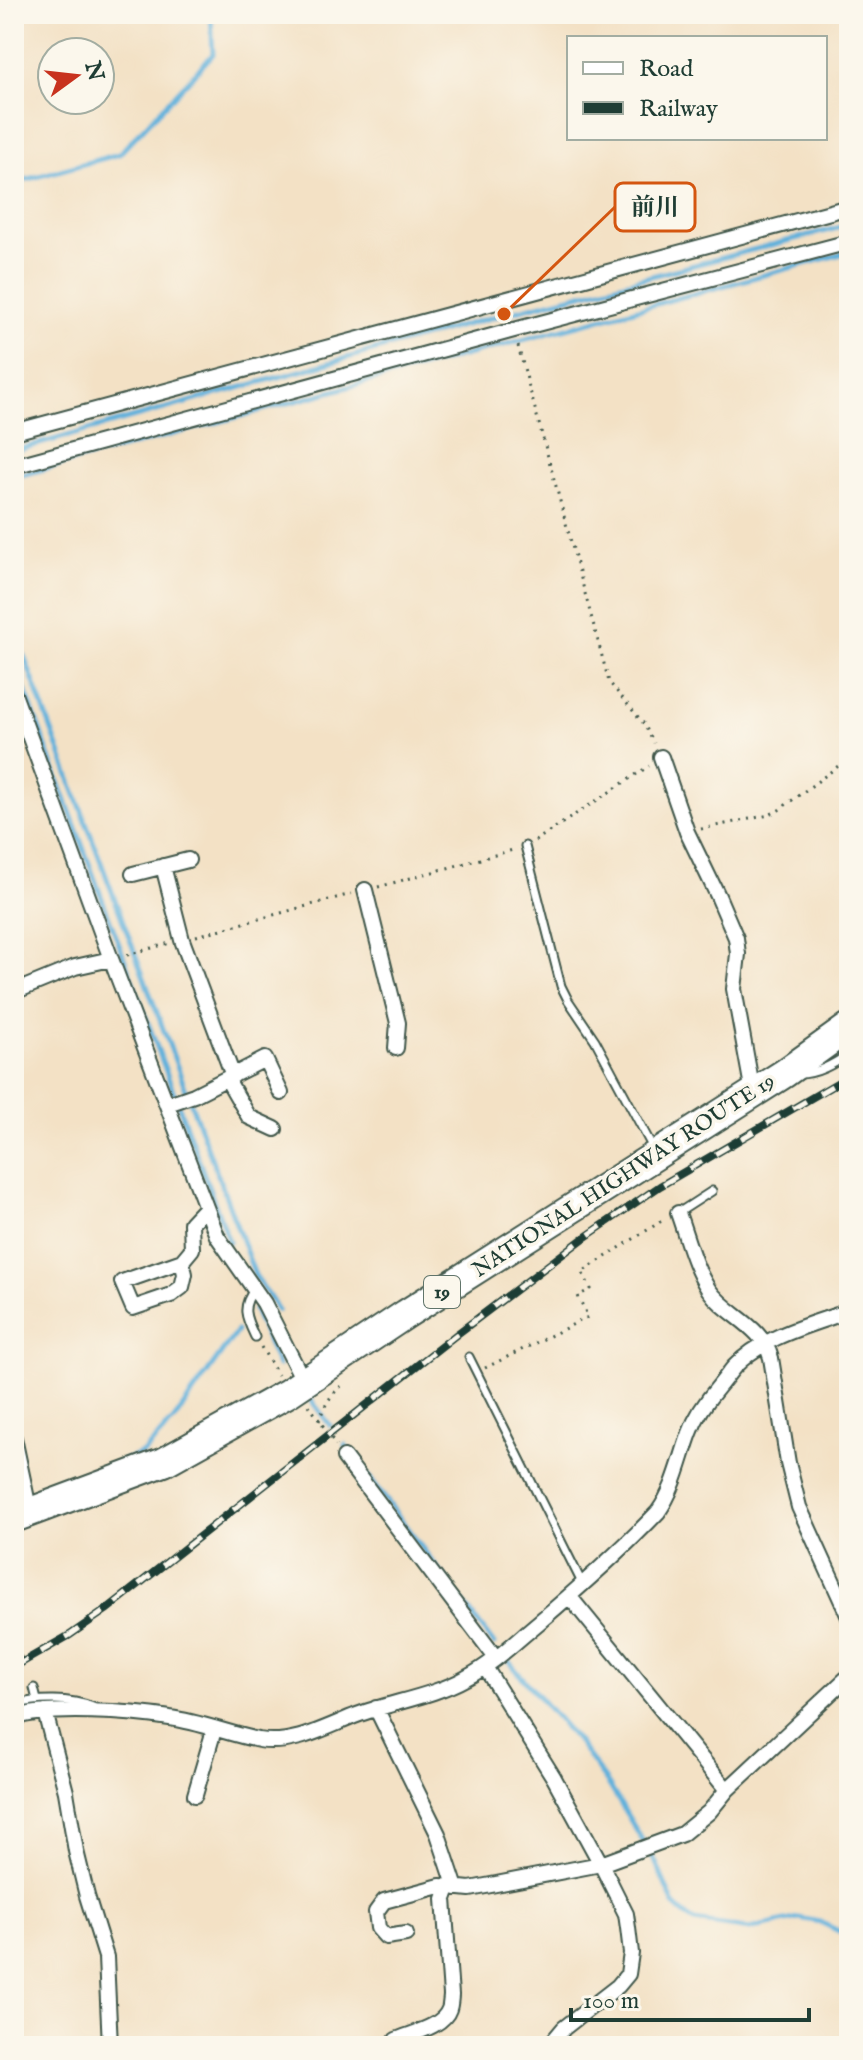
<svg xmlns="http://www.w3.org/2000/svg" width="863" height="2060" font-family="'IM FELL English','Noto Serif JP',serif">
<rect width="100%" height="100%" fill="#fbf7ec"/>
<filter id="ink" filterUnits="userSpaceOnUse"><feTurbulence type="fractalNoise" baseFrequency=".0125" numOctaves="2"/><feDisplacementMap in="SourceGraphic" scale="16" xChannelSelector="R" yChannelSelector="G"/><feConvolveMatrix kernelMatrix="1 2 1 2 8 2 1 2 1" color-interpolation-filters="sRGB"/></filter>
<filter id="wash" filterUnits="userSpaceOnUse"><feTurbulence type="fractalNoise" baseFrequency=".006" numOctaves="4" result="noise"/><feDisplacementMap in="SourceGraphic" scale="32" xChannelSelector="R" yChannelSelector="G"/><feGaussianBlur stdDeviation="1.8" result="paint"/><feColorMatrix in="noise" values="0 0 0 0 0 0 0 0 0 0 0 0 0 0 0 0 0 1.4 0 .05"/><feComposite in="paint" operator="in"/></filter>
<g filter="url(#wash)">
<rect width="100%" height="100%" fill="#f3e1c5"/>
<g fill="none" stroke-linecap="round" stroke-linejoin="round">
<path stroke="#60b1db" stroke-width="5" d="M14 183 119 154 213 54 211 14
M14 451 504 314 849 225
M14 477 849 252
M14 629 255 1275 278 1310
M14 660 229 1242
M254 1310 278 1366
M311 1400 330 1425
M345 1445 494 1644
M109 1468 144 1452 174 1420 237 1331
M509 1662 577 1741 609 1785 656 1863 674 1905 685 1915 694 1921 750 1929 799 1918 820 1922 849 1936"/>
</g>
</g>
<g filter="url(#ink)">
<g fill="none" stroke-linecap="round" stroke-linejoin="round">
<defs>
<path id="lane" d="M525 846 561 986 568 1000 595 1040 654 1150
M799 1074C817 1074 834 1064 849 1054
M678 1213 712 1191
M255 1289C240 1307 246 1318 255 1337
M469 1357 582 1583
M14 1654 18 1660
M34 1688 37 1700
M14 1705C38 1698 70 1698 93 1707"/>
<path id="street" d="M14 432 849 207
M14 466 514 330 849 242
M14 694 111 959 217 1236 264 1303 304 1382
M661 757 687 832 718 896 736 938 738 954 734 989 751 1082 756 1091
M163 866 182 940 233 1076
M133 874 188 860
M365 890 398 1023 396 1048
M14 992 75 967 111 959
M227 1079 249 1117 275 1129
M168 1104 194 1095 265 1059 281 1093
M678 1213C687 1238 694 1268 709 1290 727 1316 762 1325 771 1358L788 1463 799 1507 849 1617
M182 1261 185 1274 182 1287 171 1295 133 1308 122 1282 182 1261 192 1249 191 1223 206 1207
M14 1438 30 1513
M344 1457 496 1658
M569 1596 727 1790
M485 1667 554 1778 601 1864 626 1914 628 1928 631 1953 628 1974 618 1986 564 2028 549 2046
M376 1708 438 1834 456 1888
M45 1712 66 1792 76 1851 87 1896 106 1957 110 2046
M14 1718C47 1706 134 1712 170 1718 200 1722 229 1734 259 1740 293 1746 326 1727 357 1715 392 1702 434 1696 466 1678 493 1664 515 1642 538 1623 579 1588 621 1551 658 1512 675 1488 680 1460 690 1433 696 1416 707 1400 719 1386 724 1380 729 1373 734 1367 763 1336 810 1325 849 1311
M195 1795 214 1730
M406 1934 386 1937 378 1928 376 1912 384 1901 440 1886 470 1889 601 1864 682 1834 709 1812 727 1790 849 1676
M396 2040C412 2033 443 2027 449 2009 450 2008 451 1996 451 1995L444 1899 448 1888"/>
<path id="highway" d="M14 1518 164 1462 288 1393 406 1314 785 1073 849 1027"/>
</defs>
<use href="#lane" stroke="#3f564a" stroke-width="11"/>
<use href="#street" stroke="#3f564a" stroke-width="18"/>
<use href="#highway" stroke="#3f564a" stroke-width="32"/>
<path stroke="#3f564a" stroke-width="3" stroke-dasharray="2 6" stroke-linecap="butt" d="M518 346 609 682 644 724 654 743
M701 829 769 815 779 810 849 758
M535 841 649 766
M378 887 513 850
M196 936 351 894
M127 955 170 943
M261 1347 278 1375
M485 1368 588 1317 578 1296 591 1289 582 1272 663 1220
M309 1405 336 1445
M319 1421C324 1405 332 1393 345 1383"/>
<use href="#lane" stroke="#fff" stroke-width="7"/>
<use href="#street" stroke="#fff" stroke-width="14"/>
<use href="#highway" stroke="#fff" stroke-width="28"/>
<defs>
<path id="rail" d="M14 1667 70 1635 106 1610 457 1334 584 1238 660 1186 849 1076"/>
</defs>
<use href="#rail" stroke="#1f3d34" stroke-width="8"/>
<use href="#rail" stroke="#fbf7ec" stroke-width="5" stroke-dasharray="15" stroke-linecap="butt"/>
</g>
</g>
<g text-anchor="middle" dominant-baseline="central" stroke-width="7" stroke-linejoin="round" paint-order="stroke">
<rect fill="#fbf7ec" stroke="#61756b" stroke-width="2" x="424" y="1276" width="36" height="32" rx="6"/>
<g font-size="20" font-weight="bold" fill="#1f3d34">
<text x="442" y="1292">19</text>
</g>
<g font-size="22" fill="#1f3d34" stroke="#fbf7ec">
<text transform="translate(624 1176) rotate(-33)">NATIONAL HIGHWAY ROUTE 19</text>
</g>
</g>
<path fill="none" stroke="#d45610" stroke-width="3" d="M504 314L615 207"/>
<circle fill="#d45610" stroke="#fbf7ec" stroke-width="3" cx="504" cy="314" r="8"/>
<rect fill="#fbf7ec" stroke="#d45610" stroke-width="3" x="615" y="183" width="80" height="48" rx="8"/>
<g font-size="24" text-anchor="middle" font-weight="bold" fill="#1f3d34">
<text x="655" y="215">前川</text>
</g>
<rect width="863" height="2060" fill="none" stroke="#fbf7ec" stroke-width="48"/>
<rect x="567" y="36" width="260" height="104" fill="#fbf7ec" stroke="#a3ada2" stroke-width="2"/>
<rect x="583" y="62" width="40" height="12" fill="#ffffff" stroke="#a3ada2" stroke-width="2"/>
<text x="639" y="76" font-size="24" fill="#1f3d34">Road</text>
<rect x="583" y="102" width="40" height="12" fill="#1f3d34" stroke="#a3ada2" stroke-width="2"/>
<text x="639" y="116" font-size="24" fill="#1f3d34">Railway</text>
<g transform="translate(76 76) rotate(75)"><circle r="38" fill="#fbf7ec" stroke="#a3ada2" stroke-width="2"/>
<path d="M0-6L14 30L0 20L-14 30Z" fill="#c8321e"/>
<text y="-12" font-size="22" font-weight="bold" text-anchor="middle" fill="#1f3d34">N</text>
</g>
<path d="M571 2008v12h238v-12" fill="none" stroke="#1f3d34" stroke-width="4"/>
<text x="583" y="2008" font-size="24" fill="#1f3d34" stroke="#fbf7ec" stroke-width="6" paint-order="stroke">100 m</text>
</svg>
